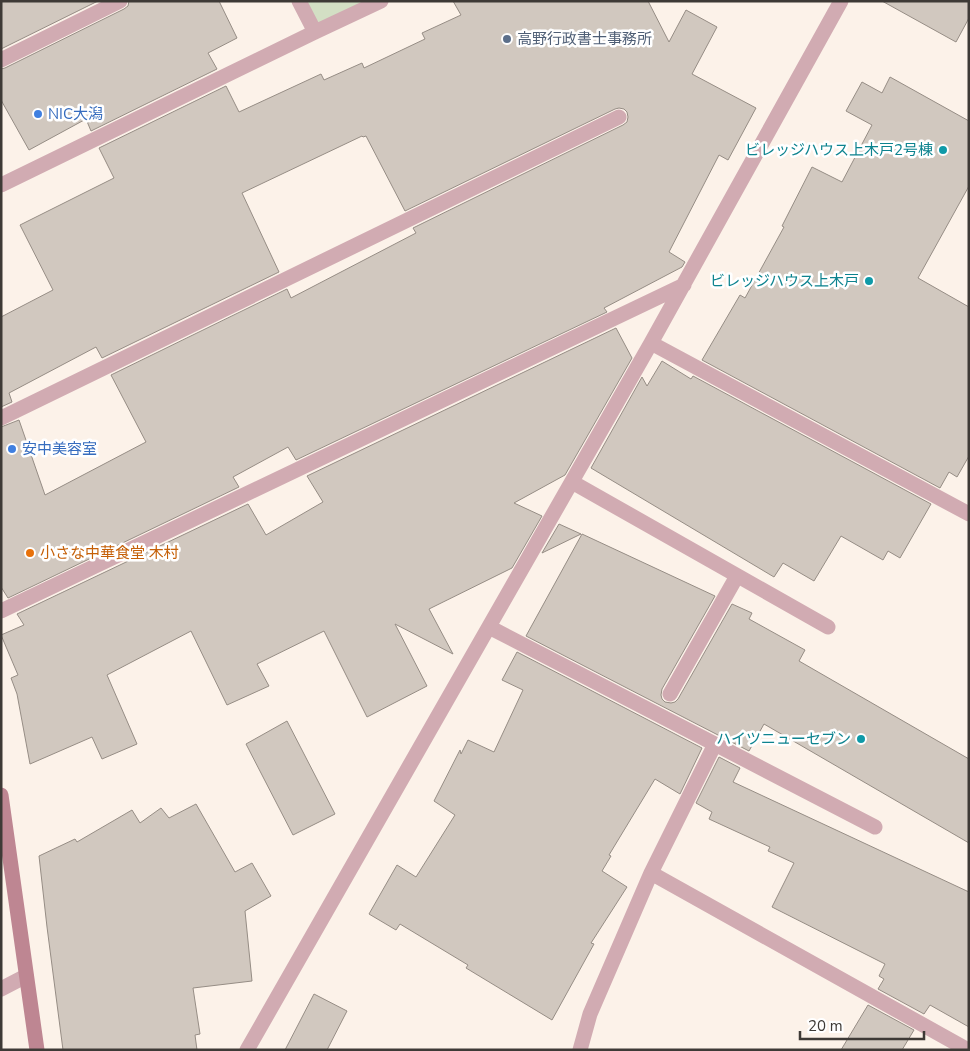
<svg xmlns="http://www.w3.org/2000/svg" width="970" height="1051" font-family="'Nunito Sans','Noto Sans JP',sans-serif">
<rect width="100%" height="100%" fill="#fcf2e9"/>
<path fill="#d3dfc4" d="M302 1H375L316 29Z"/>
<path fill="#d1c8bf" stroke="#968d85" d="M1 1H98L1 49Z
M129 1H219L237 38 208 53 217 69 91 131 86 119 29 150 1 100V69L5 68 124 9 128 6Z
M453 1H648L669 42 686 10 717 27 692 74 756 108 728 160 719 155 669 252 685 262 682 267 604 308 607 312 296 460 288 447 233 477 239 487 8 598 1 587V427L19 420 45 495 146 442 111 375 287 289 291 298 416 233 413 228 623 125 627 122 628 117 627 112 624 109 619 108 615 109 405 211 366 136 363 137 362 136 242 193 279 272 102 358 96 347 9 393 12 402 1 407V317L53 290 20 225 114 178 99 148 226 86 239 112 321 74 324 80 362 63 364 68 425 39 422 33 461 15Z
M882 1H969V18L956 42Z
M890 77 969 121V186L918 278 969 307V456L957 477 949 472 940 488 702 360 740 295 745 298 784 227 782 226 812 167 842 182 872 125 846 111 862 82 882 93Z
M616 328 632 358 565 475 514 503 542 516 512 568 429 609 453 654 395 624 427 686 367 717 324 631 257 664 269 686 227 705 191 631 107 675 137 744 102 759 92 737 30 764 17 694 11 678 18 675 1 635 24 625 17 614 248 504 266 535 323 502 307 476Z
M662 361 691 379 693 376 931 504 900 558 888 551 883 560 841 536 814 581 783 563 774 577 591 468 642 377 647 386Z
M559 524 581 534 542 553Z
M582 534 715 596 662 689 661 695 662 699 665 702 671 703 675 702 678 699 732 604 752 613 749 619 805 650 799 661 969 759V843L764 724 749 751 526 636Z
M517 652 702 748 680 794 655 779 609 855 611 856 602 871 627 887 591 943 594 944 552 1020 466 968 468 965 400 924 396 930 369 914 397 865 416 877 455 815 434 801 460 750 461 754 468 740 494 752 523 690 502 680Z
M287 721 335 814 293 835 246 744Z
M719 757 740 768 733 782 969 892V1027L930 1005 924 1014 878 989 884 979 879 976 885 964 772 907 794 863 768 851 770 847 709 819 712 812 696 803Z
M196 804 235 872 252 863 271 896 245 911 252 981 193 988 200 1034 195 1035 197 1050H63L47 927 39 856 75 839 77 842 132 810 140 823 161 808 169 818Z
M314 994 347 1011 327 1050H285Z
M868 1005 914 1030 902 1050H841Z"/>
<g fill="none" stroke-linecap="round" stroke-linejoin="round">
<path stroke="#d1abb2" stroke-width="15" d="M299 1 315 32
M1 60 120 1
M1 185 315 32 381 1
M651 343 969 514
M1 418 619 117
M572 482 828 627
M1 611 684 285
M489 627 875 827
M670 694 737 576
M651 873 968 1050
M1 989 26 976
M247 1050 651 343 841 1
M580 1050 590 1014 651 873 715 744"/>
<path stroke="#be8692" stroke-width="15" d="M1 795 37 1050"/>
</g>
<circle fill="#5c6f8a" stroke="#fff" stroke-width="2" cx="507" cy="39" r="5"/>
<g fill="#3f7fe0" stroke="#fff" stroke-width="2">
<circle cx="38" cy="114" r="5"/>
<circle cx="12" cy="449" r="5"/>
</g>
<g fill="#0f9aa8" stroke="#fff" stroke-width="2">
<circle cx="943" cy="150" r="5"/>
<circle cx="869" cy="281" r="5"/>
<circle cx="861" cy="739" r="5"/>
</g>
<circle fill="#e8710a" stroke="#fff" stroke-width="2" cx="30" cy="553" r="5"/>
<g text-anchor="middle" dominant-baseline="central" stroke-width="5" stroke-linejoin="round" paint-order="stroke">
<g font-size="15" fill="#4e5e75" stroke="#fff" text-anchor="start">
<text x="517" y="39">高野行政書士事務所</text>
</g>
<g font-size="15" fill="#366cbe" stroke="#fff" text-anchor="start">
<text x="48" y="114">NIC大潟</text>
<text x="22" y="449">安中美容室</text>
</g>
<g font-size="15" fill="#0d838f" stroke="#fff" text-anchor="end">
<text x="933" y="150">ビレッジハウス上木戸2号棟</text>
<text x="859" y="281">ビレッジハウス上木戸</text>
<text x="851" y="739">ハイツニューセブン</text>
</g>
<g font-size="15" fill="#c56008" stroke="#fff" text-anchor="start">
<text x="40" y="553">小さな中華食堂 木村</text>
</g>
</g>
<rect width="970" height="1051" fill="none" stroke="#3e3a36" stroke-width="5"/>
<path d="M800 1031v8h124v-8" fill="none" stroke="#3e3a36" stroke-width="2.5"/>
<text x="808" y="1031" font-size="15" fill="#3e3a36" stroke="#ffffff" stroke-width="4" paint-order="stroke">20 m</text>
</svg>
